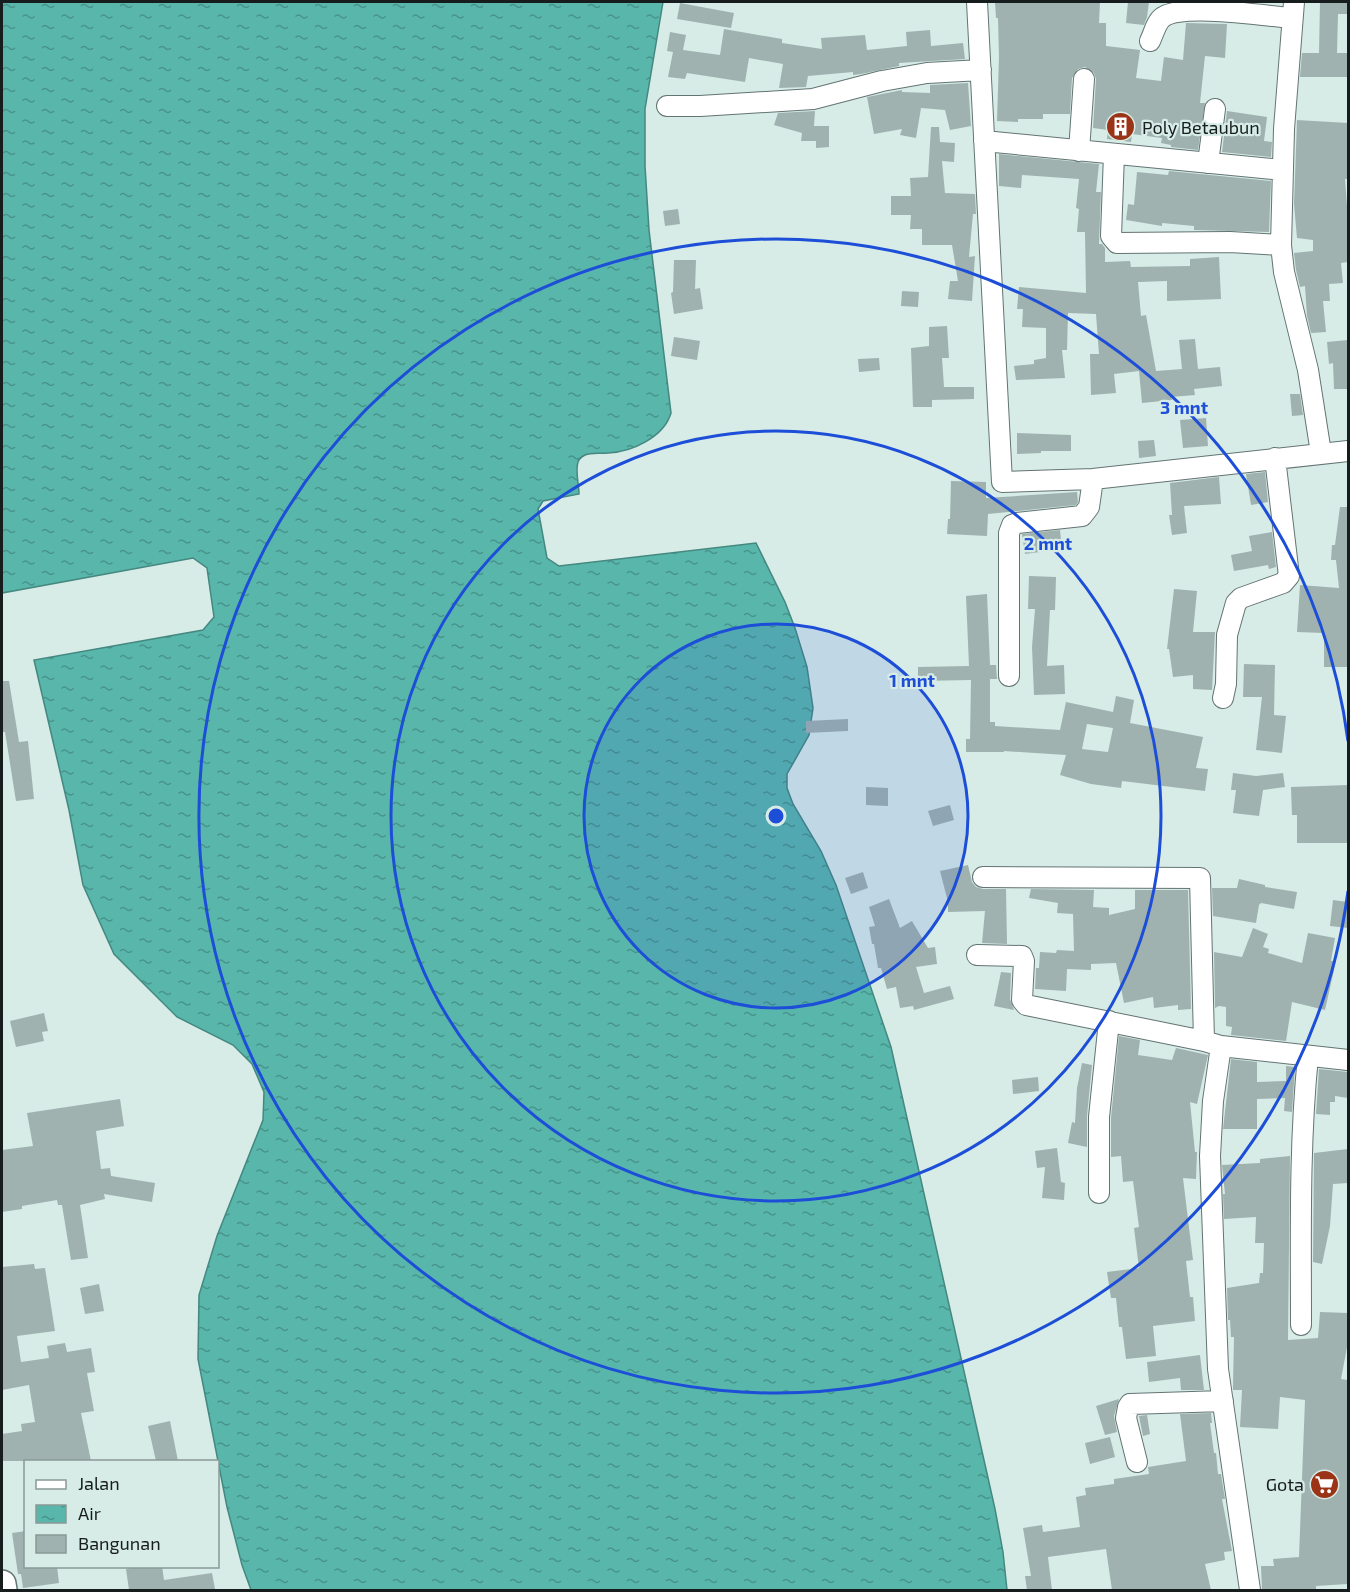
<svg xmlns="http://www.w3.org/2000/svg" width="1350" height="1592" font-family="'Exo 2',sans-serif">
<defs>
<pattern id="water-ripples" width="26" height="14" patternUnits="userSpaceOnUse" patternTransform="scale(1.5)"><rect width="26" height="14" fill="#58b6ab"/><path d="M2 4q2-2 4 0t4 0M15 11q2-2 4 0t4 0" fill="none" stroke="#48938a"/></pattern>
</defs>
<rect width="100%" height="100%" fill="#d7ebe7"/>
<path fill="url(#water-ripples)" stroke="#448880" stroke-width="1.5" d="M2 2H663L645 109V166L649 230 671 413C664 437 632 452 608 453 601 454 592 452 585 455 583 456 579 459 578 462 575 470 579 485 579 494L543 501 538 509 547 558 559 566 756 543 785 602 795 628 807 667 813 708 809 735 787 774V788L793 804 821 851 836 885 891 1047 995 1509 1003 1552 1007 1590H251L242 1565 227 1507 198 1359 199 1295 217 1236 263 1120 264 1092 252 1064 233 1045 177 1017 114 954 83 885 69 810 34 660 203 630 214 617 207 568 193 558 2 593Z"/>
<path fill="#9fb2af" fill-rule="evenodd" d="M995 2H1100L1099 23H1106V46L1140 50 1136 78 1161 81 1164 57 1183 60 1186 23 1227 24 1225 58 1205 56 1200 103H1205L1198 150 1171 147V145L1161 143 1162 138 1132 134 1131 142 1107 139 1108 130 1093 128 1096 79 1094 73 1085 67 1078 69 1072 78 1070 114H1043V119H1018V122L997 121 999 57 998 18H996Z
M1128 2H1149L1147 17 1144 25 1126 23Z
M1320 2H1348V14H1338L1337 53H1348V77H1300L1302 53H1319Z
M680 3 734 13 731 28 677 19Z
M724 29 782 39V43L822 49 821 38 865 35 867 50 907 46 906 32 930 30 931 46 963 43 965 59 899 63V66L861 74 853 75V72L808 76 806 87 779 88 783 64 749 58 745 82 687 73 685 79 668 77 673 52 667 51 670 32 686 35 683 50 720 55Z
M968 83 971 126 950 130 945 110 921 108 916 138 900 135 902 129 874 134 867 97 902 90V92L930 93V85Z
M815 111 814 126H829V147L816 148V141H801L802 133 774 125 778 113Z
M1227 111 1267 117 1264 141 1272 142 1271 157 1222 152Z
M1297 120 1348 123V179H1345L1348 219V262L1341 263 1343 283 1329 284 1330 301H1323L1326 332 1311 333 1307 316 1305 286 1300 287 1296 270 1294 253 1313 251V240L1297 238 1294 204Z
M931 127H939L940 142 955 143 954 162 942 161 945 193 975 194 976 214H973L969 257 975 256 972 301 948 299 950 281H958L952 245H922V229H910L911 215H891V196H911L910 178 928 177Z
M999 154 1099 164 1096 192H1101L1099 244H1102L1105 248V262L1130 261 1131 267 1190 266V259L1219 257 1221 299 1167 301V281L1138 282 1141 316 1146 315 1156 371 1182 369 1179 340 1195 339 1198 369 1220 367 1222 386 1194 389 1195 395 1171 397 1172 400 1142 403 1139 371 1114 374 1116 393 1091 395 1090 354H1099L1096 314 1068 313 1067 350H1062L1065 378 1016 380 1014 366 1034 364V360L1046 358V328L1022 327 1023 309H1017L1019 287 1086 293 1085 232H1077L1079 209 1076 208 1079 179 1022 175 1021 188 999 186Z
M1169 171 1271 181 1269 232 1194 230V226L1162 223V226L1126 220 1128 204 1134 205 1137 172 1168 175Z
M678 209 680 224 665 226 663 211Z
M674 260H696L695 289 700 288 703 309 674 314 671 293 673 292Z
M902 291 919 292 918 307 901 306Z
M947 326 949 358H942L944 387H974V399L932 400V407H913L911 348 929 346V327Z
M674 337 700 341 697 360 671 356Z
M1348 340V389H1334L1333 363 1329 364 1327 342Z
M879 358 880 370 859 372 858 359Z
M1290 394H1300L1303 415 1292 416Z
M1206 418 1208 446 1183 448 1180 420Z
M1017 433 1071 435V451H1041V453L1017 454Z
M1154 440 1156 456 1139 458 1138 441Z
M1265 472 1268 502 1251 505 1246 474Z
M1219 477 1221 504 1184 506 1187 533 1172 535 1169 515H1172L1170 483Z
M951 481 986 482V498L1077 492 1078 502 1076 505 988 514 987 536 947 534 948 519H950Z
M1340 507H1348V667H1324V633L1297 632 1300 585 1339 588 1336 560H1331L1332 545H1335Z
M1060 530 1062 549 1025 554 1022 534Z
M1272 532 1276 567 1269 569 1268 565 1234 571 1231 555 1252 551 1249 536Z
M1029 576 1056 577 1055 610H1050L1047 666 1064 665 1065 694 1034 695 1032 647 1035 609H1028Z
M1174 589 1197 591 1193 632H1215L1212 690 1193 689V675L1173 677 1169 649H1167Z
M987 594 990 665H996L997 679H990V722H995V726L1060 730 1066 702 1113 712 1116 696 1134 700 1130 723 1203 737 1196 768 1208 769 1205 791 1122 781 1121 788 1091 784 1060 775 1066 755 1004 751V752H966V739H970L971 680 918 681V667L969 666 966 596ZM1087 724 1113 728 1108 752 1082 749Z
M1244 664 1275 665 1274 715 1286 716 1282 753 1256 750 1262 697H1243Z
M2 681H9L19 742 28 741 34 799 16 801 5 732H2Z
M848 719V731L806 733V721Z
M1233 773 1256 776 1283 773 1285 787 1263 790 1259 816 1233 813 1236 790H1231Z
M1348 785V843H1297V815H1292L1291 787Z
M866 787 888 788V806L866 805Z
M950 805 954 820 933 826 928 811Z
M968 865 972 882 976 887 983 889H1006L1007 944 982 943 985 911 948 912V902L940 871Z
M863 872 868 888 851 894 845 878Z
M1239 879 1265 885V887L1297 892 1294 909 1261 903 1259 905 1256 923 1213 916 1212 888H1237Z
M1031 889 1094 890 1093 907 1109 908V915L1135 909V890H1188L1191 1009 1178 1010V1005L1154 1008 1153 997 1124 1003 1116 963 1091 964V970L1067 969 1066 991 1035 989 1036 968H1039L1040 952 1056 953 1057 950 1074 951 1073 914 1057 913 1058 903 1029 898Z
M889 899 900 928 912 921 928 948 935 947 937 964 916 967 924 993 950 986 954 999 914 1010 913 1006 900 1008 896 987 887 989 881 968H878L874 944H872L869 927 875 926 869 907Z
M1333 900 1348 902V928L1330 926Z
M1253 928 1268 934 1263 947 1269 949 1268 953 1302 963 1308 933 1335 938 1331 961H1336L1325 1010 1292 1002 1286 1041 1231 1035 1232 1027 1226 1026V1007L1219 1006 1215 1008 1214 952 1242 957Z
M1001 972 1011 973 1010 999 1014 1010 994 1006Z
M44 1013 48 1031 42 1032 44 1041 16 1047 10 1021Z
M1119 1036 1140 1040 1138 1055 1172 1060 1176 1048 1208 1055 1197 1104 1190 1102 1195 1152H1197L1196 1179 1183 1178 1193 1260 1186 1261 1190 1297H1193L1195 1321 1153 1326 1156 1356 1126 1359 1122 1327H1119L1116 1298H1111L1107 1272 1139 1268 1134 1228 1139 1227 1133 1181 1123 1182 1121 1156 1111 1157V1118Z
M1231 1059 1257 1062V1082L1286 1081V1066L1295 1067 1292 1112 1284 1111 1285 1098 1257 1099V1129H1223Z
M1082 1063 1092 1065 1087 1116V1147L1068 1143 1072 1122 1075 1123 1077 1088Z
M1319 1069 1348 1072V1098L1335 1096V1102H1330V1115L1316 1114Z
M1038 1077 1039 1091 1013 1094 1012 1080Z
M120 1099 124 1126 96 1131 101 1169 110 1168 111 1176 155 1183 152 1202 104 1194 105 1199 80 1205 88 1258 71 1260 62 1205H58L57 1200 22 1206V1209L2 1212V1150L33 1146 27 1113Z
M1057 1148 1061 1182 1065 1183 1064 1200 1042 1198 1045 1167 1037 1168 1035 1151Z
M1348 1149V1183L1333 1184 1330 1226 1322 1264 1313 1262 1314 1153Z
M1290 1156 1288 1340 1318 1338 1320 1312 1348 1313V1342L1341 1379 1348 1380V1584L1316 1586V1590H1262L1261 1566H1274L1273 1559 1299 1557 1305 1400 1280 1397 1278 1429 1240 1427 1242 1390H1233V1386L1234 1337H1231L1230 1320H1228L1227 1288 1259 1283 1260 1273H1263L1264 1243H1255L1256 1217 1224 1219 1223 1194H1225L1222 1165 1260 1163V1159Z
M34 1264 35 1269 45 1268 55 1331 17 1336 21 1362 49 1358 47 1346 65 1343 67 1352 91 1348 95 1372 87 1373 94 1411 81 1413 91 1461H2V1434L22 1431 21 1424 35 1422 29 1385 2 1390V1267Z
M99 1284 104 1311 85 1314 80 1288Z
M1200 1355 1204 1390H1181L1180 1378 1149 1382 1147 1362Z
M1119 1399 1114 1416 1117 1432 1105 1435 1096 1406Z
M1211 1413 1212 1423H1210L1214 1453H1216L1218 1474H1221L1225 1499H1222L1232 1551 1224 1552 1225 1560 1205 1564 1211 1590H1112L1106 1549 1048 1557 1052 1590H1027L1025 1576H1031L1023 1528 1042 1525 1043 1532 1080 1527 1076 1497 1086 1495 1085 1488 1114 1484V1479L1149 1474 1148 1467 1186 1461 1180 1414Z
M1147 1415 1150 1434 1143 1436 1139 1416Z
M170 1421 178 1461H156L148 1426Z
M1110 1437 1115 1457 1090 1464 1085 1443Z
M26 1531V1566H57L59 1583 23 1588 21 1574H18L12 1533Z
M140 1566H162L164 1580 212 1573 215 1589 129 1590 126 1569Z"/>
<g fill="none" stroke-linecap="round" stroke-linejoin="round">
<defs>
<path id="street" d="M977 2 1002 482 1093 479 1348 451
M1294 2 1284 129 1281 245 1284 272 1308 370 1321 453
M1150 41C1154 33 1156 22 1163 17 1184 3 1265 16 1292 18
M667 106H700L813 99 882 81 927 73 981 70
M984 141 1283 170
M1079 151 1084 79
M1114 154 1111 236 1117 243 1230 242 1281 245
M1208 163 1215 109
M1009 676V533L1012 525 1017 523 1082 516 1089 507 1093 479
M1223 698 1226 684 1227 635 1236 603 1241 598 1283 583 1289 576 1275 458
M983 877 1200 878 1204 1041
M977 955 1022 956 1024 961 1022 1000 1026 1005 1204 1041 1221 1046 1348 1060
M1221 1046 1213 1101 1210 1156 1218 1369 1250 1590
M1099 1193V1117L1109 1021
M1301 1325C1301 1235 1299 1146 1308 1056
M1137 1462 1126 1418 1128 1407 1130 1404 1223 1401"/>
<path id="secondary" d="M2 1584 3 1590"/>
</defs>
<use href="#street" stroke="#637472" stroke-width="22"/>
<use href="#secondary" stroke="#637472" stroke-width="30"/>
<use href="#street" stroke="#fff" stroke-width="20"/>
<use href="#secondary" stroke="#fff" stroke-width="27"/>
</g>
<circle cx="776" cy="816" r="192" fill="#1d4ed8" fill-opacity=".12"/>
<g fill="none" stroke="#1d4ed8" stroke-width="3">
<circle cx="776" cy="816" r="192"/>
<circle cx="776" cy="816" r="385"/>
<path d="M1348 891A577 577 0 1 1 1348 741"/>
</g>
<defs>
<symbol id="building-disc" viewBox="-11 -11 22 22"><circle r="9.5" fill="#9b3317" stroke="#d7ebe7"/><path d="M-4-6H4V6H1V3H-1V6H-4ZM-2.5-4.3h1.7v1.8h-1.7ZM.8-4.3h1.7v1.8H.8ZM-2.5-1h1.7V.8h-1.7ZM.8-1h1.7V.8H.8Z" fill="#fff"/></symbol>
<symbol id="supermarket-disc" viewBox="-11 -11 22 22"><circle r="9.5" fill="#9b3317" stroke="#d7ebe7"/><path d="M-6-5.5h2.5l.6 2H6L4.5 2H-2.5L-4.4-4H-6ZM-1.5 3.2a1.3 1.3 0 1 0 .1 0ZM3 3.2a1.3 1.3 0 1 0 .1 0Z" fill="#fff"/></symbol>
</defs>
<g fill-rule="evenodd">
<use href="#building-disc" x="1104" y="110" width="33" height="33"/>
<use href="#supermarket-disc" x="1308" y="1468" width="33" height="33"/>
</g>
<g text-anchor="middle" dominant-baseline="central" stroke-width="4.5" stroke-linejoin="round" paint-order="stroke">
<g font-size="18" fill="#161d1c" stroke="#d7ebe7" text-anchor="start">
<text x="1142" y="127">Poly Betaubun</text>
<text x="1304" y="1484" text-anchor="end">Gota</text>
</g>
</g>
<circle cx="776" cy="816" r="9" fill="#1d4ed8" stroke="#d7ebe7" stroke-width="3"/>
<g font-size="18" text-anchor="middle" font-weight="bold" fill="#1d4ed8" stroke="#d7ebe7" stroke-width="4.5" stroke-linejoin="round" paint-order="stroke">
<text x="1184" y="414">3 mnt</text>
<text x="1048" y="550">2 mnt</text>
<text x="912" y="687">1 mnt</text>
</g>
<rect width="1350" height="1592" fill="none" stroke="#161d1c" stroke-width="6"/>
<rect x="24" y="1460" width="195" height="108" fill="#d7ebe7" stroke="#8a9996" stroke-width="1.5"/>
<rect x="36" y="1480" width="30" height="9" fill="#ffffff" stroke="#8a9996" stroke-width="1.5"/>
<text x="78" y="1490" font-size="18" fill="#161d1c">Jalan</text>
<rect x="36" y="1505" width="30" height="18" fill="url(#water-ripples)" stroke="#8a9996" stroke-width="1.5"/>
<text x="78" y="1520" font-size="18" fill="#161d1c">Air</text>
<rect x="36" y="1535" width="30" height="18" fill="#9fb2af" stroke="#8a9996" stroke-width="1.5"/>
<text x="78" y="1550" font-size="18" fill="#161d1c">Bangunan</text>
</svg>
